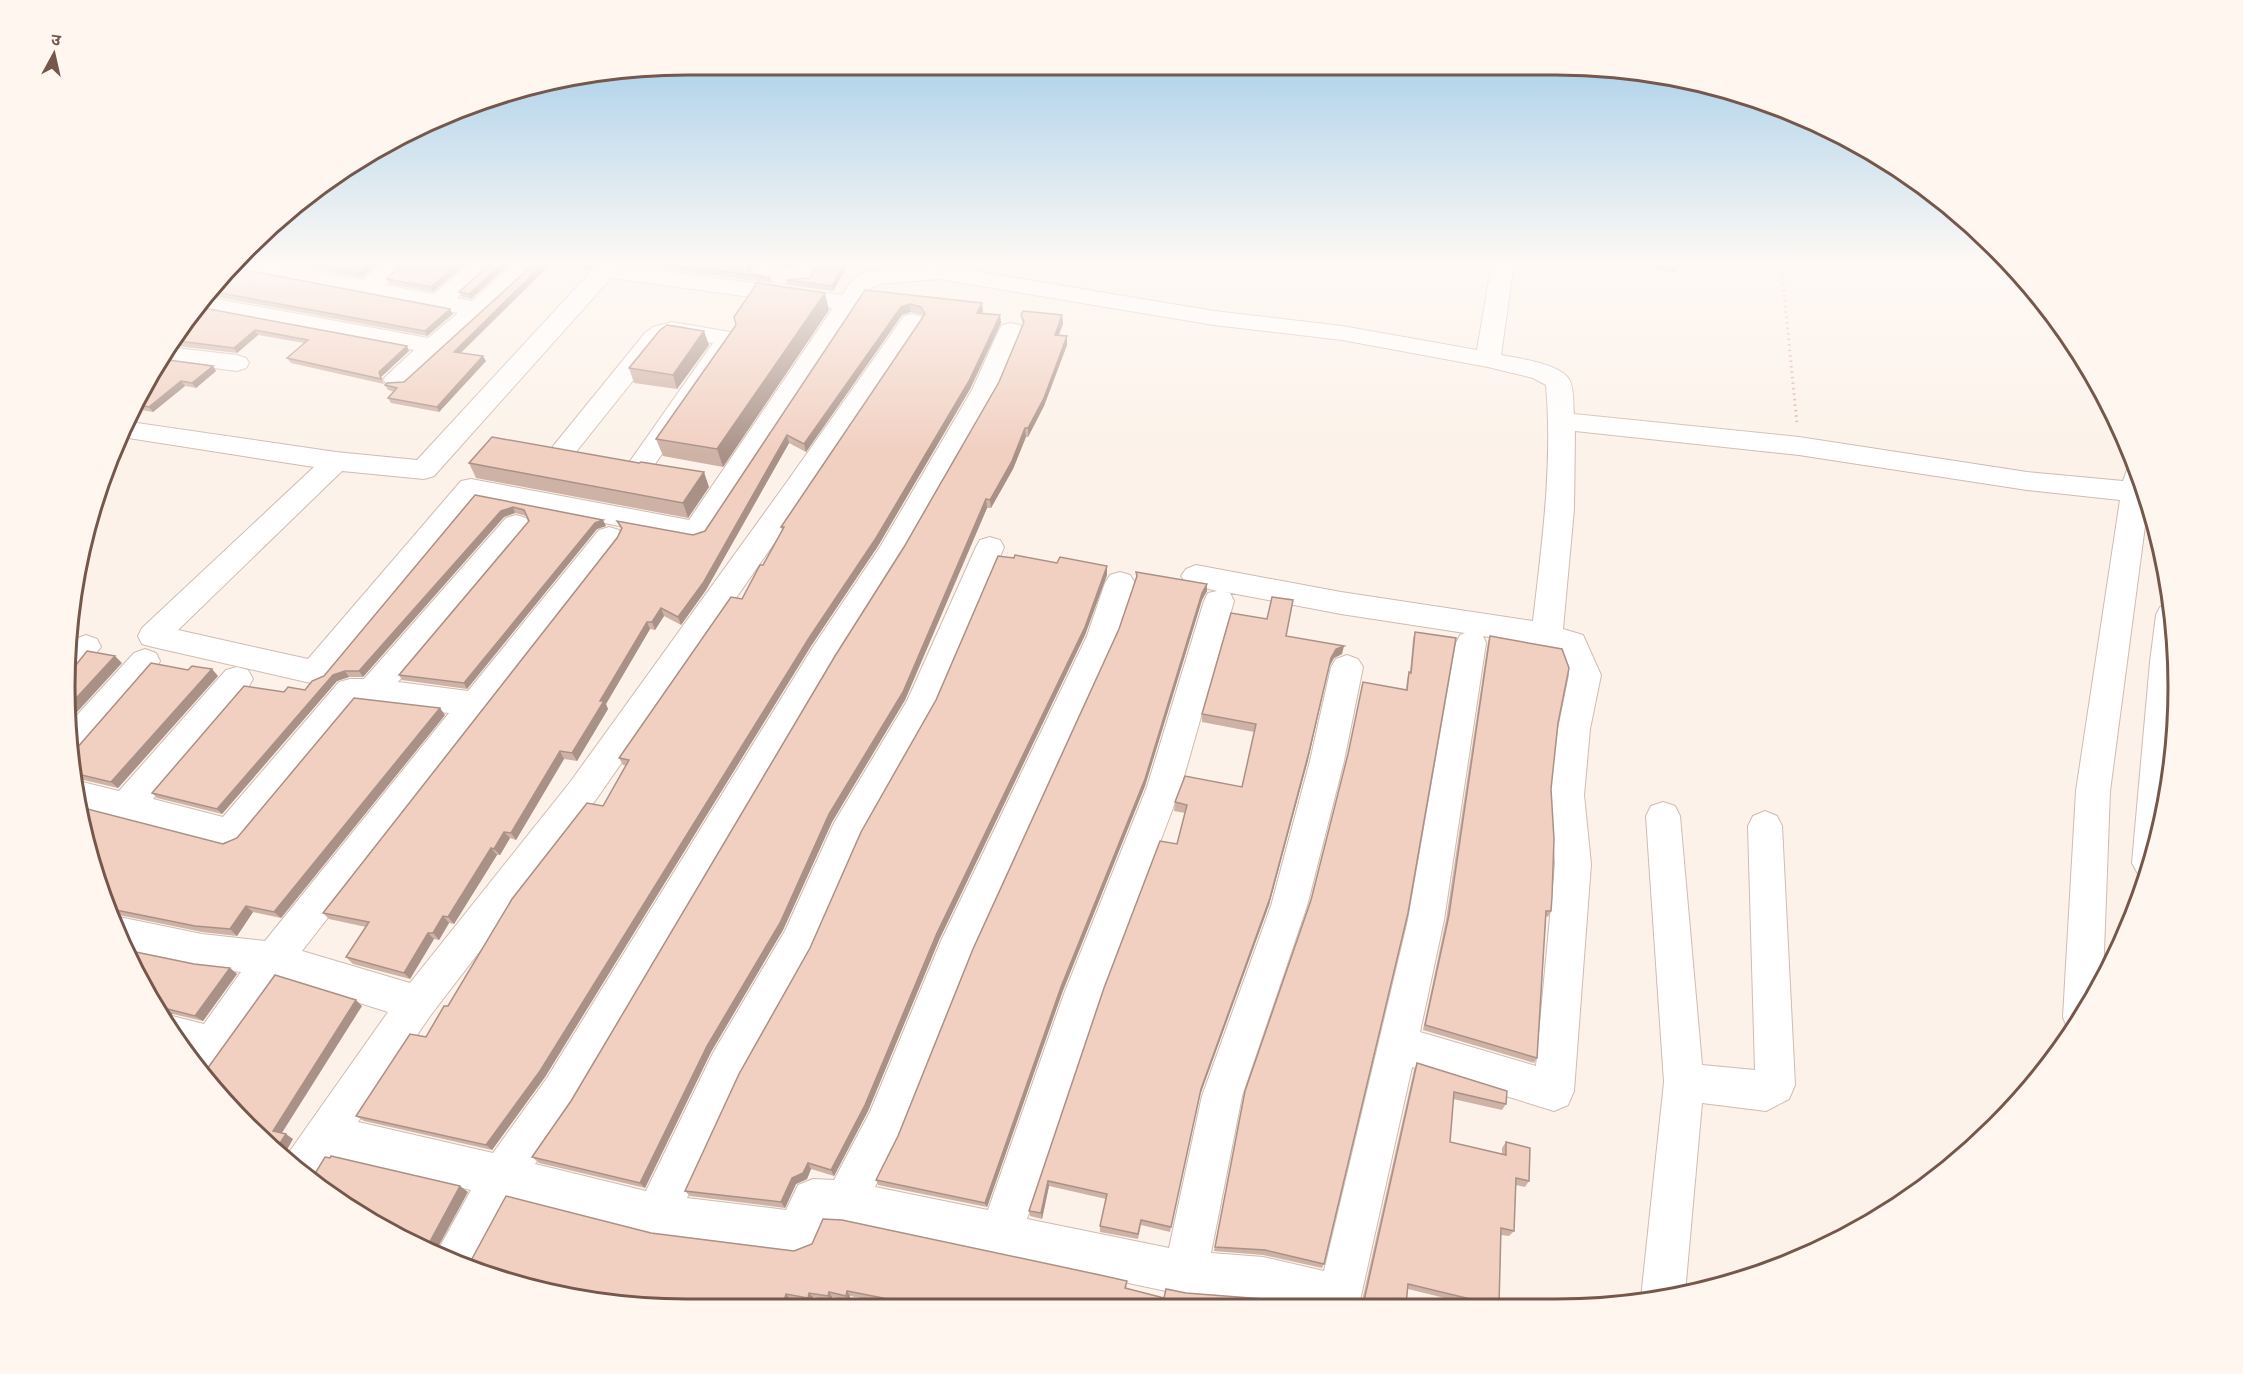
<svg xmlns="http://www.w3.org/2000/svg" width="2243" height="1374" font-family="'Space Grotesk','Noto Sans Devanagari',sans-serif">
<rect width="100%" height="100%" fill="#fcf2e9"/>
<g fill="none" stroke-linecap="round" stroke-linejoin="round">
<g stroke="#d0bbb1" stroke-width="2">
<g id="minor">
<polygon points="234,262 267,262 363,280 383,262 408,262 385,285 434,294 472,262 497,262 457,298 472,301 516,262 541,262 405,385 396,387 387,385 383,379 414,350 196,309 206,297 428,338 458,313 229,269"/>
<path d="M798,262h23l-12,20c-16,4 -39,-1 -55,-5l-3,-5 3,-5 8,-2 32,4z"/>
<path d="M1492,262h22l-13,93c16,3 62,9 69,26 4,9 3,23 4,33l225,23 228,35 96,9 5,-14 8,-2 12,38 -38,288 -7,187 -29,54 -6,-2 -5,-13 13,-226 44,-291 -93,-10 -228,-35 -224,-24 -1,78 -11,120 20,6 18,40 -11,54 -6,66 7,69 -17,227 -6,14 -14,6 -142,-44 -53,238 -76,1 -20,-5 -78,-6 -340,-72 -20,-1 -12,26 -15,6 -141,-18 -145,-37 -38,71 -37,-18 34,-62 -137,-32 -18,26 -31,-26 103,-146 -107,-34 -74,104 -14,-16 -31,-47 10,-3 32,8 37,-52 -39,-4 -75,-16 -15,-32 7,-3 83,17 63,7 184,-228 -91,-10 -116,140 -12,5 -154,-40 -2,-28 45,11 107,-121 11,-3 11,3 5,9 -5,9 -95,111 70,18 116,-135 11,-3h14l142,-161 10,-3 10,3 4,7 -132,157 70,9 131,-161 10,-3 10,3 4,7 -4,7 -317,407 108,32 161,-202 218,-302 115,-163 8,-2 8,2 4,5 -115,172 -214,308 -165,215 -72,106 135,31 54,-75 266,-431 67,-100 92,-157 27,-60 3,-5 9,-2 9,2 3,5 -25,60 -94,164 -69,109 -260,443 -40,58 111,27 67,-138 72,-122 49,-108 73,-122 69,-154 4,-7 10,-3 10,3 4,7 -42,103 -26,57 -75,132 -50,115 -70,125 -54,119 99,12 12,-25 15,-6 21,1 36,-68 71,-171 146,-305 18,-53 5,-8 10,-3 10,3 5,8 -18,53 -145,318 -74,186 -23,47 113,23 76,-216 83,-207 57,-186 4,-8 9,-2 -31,-8 -5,-7 5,-7 10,-4 145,27 192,29c9,-78 20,-156 13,-236l-13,-7 -45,-11 -146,-27 -128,-15 -275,-46 -59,5 -11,5 -163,249 -10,3 -219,-43 -151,182 -11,4 -162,-37 -11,-3 -4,-8 4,-8 172,-161 -192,-30 8,-15 206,30 81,8 180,-195 8,-2 237,32 11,-16 14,-7 72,-7 275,46 128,15 135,24zM611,278l222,30 -144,212 -218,-41 -10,2 -153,178 -130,-29 164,-159 82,8 10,-3zM1226,592l115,22 124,19 -5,2 -4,8 -48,277 -84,351 -61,-14 -52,-4 31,-157 65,-190 37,-145 19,-94 -5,-8 -11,-4 -11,4 -5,8 -21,94 -39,145 -69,190 -33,152 -142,-29 75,-225 79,-207 53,-186 -4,-8zM1483,636l63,10 14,5 9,24 -11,54 -8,66 5,69 -19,202 -116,-34 24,-112 42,-277z"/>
<polygon points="672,322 736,333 739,341 651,470 641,473 631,470 628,464 713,343 671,337 663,343 572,457 563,460 554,457 550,451 554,445 645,333 653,327"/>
<polygon points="167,347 237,355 246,358 249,363 246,368 237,371 160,361"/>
<polygon points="2170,604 2178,687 2166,809 2146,877 2138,874 2132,863 2150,662 2156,615 2160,607"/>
<polygon points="86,635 97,639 101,647 77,676 65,680 67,647 75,639"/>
<polygon points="145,649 156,653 160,661 156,669 82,754 71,758 68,725 134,653"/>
<polygon points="1663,802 1675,806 1680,816 1702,1065 1755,1070 1748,826 1753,816 1765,811 1777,816 1782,826 1795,1085 1789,1099 1766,1111 1702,1103 1685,1293 1643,1303 1641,1298 1664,1082 1646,816 1651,806"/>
</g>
</g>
<polyline stroke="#d6b2a3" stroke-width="3" stroke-dasharray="1.5 4" stroke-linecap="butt" points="1781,262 1797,424"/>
<use href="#minor" fill="#fff" fill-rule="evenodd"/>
</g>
<g fill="#cfb2a6">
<polygon points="282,262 379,262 362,278"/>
<polygon points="403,262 468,262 433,292 390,284 387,279"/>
<polygon points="492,262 512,262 471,299 462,297 459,292"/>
<polygon points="536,262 598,262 596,263 590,270 549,266 461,353 486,361 439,412 391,403 388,398 394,392 388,390 385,385 404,382"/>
<polygon points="618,262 796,262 793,267 762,263 752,266 750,272 751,273 771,278 772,283"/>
<polygon points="819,262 850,262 833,291 787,285 786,280 810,278"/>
<polygon points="1616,262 1678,262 1675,273"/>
<polygon points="230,267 453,314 427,336 207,295"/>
<polygon points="865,290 983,311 981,314 1000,315 1001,323 970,389 878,546 811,646 545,1077 492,1150 364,1121 356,1116 426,1037 448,1006 603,806 626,766 623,765 619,758 742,599 763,565 782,530 781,527 923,317 922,315 911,312 902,315 806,452 789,443 706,590 681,625 664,616 655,630 650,629 606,704 608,709 577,761 564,759 516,840 510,838 500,855 497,855 454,924 449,923 439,940 434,939 410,979 353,964 346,957 366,927 329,919 323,913 617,538 621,529 617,521 693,535 705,531"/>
<polygon points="198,307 409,351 381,377 384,384 291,363 287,358 304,343 258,335 237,353 168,345 170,341"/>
<polygon points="829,310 723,467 663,456 656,439 736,325"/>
<polygon points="1021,315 1062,315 1063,324 1059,335 1067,345 1044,406 1028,437 1026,437 1013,469 991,508 987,508 905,700 832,822 783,930 711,1052 645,1188 539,1163 532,1157 571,1101 904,547 999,382 1023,326"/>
<polygon points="709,345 677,389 634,383 629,368"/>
<polygon points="161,359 216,371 196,388 185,386 153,412 136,409"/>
<polygon points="469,463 639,463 709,487 688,518 476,478"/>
<polygon points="475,495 606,526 597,529 467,689 402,680 399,675 529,521 526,516 515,513 504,517 363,677 349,677 337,681 222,814 157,798 152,793 284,692 305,690 324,676"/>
<polygon points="1136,572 1207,584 1207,591 1202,600 1145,786 1062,993 987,1207 878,1185 876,1180 898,1136 1119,629 1136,580"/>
<polygon points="1107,575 1085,635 939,940 868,1111 834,1176 811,1169 807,1179 796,1184 785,1208 690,1196 685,1191"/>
<polygon points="1415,632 1456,638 1324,1264 1322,1268 1263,1255 1214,1251 1245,1091 1406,689 1407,680 1409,672 1410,672 1413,639"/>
<polygon points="1286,636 1342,654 1334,658 1329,667 1308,760 1269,905 1200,1095 1170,1232 1141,1225 1138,1239 1100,1232 1100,1226 1106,1199 1049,1186 1042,1219 1030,1216 1029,1211 1177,844 1185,813 1174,811 1175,802 1242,787 1254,732 1202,722 1202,714"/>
<polygon points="1490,636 1558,723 1551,789 1551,911 1548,917 1546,916 1537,1058 1534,1063 1423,1030 1446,920 1488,642"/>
<polygon points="218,676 118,788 75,778 74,779 71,750 76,749"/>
<polygon points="445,715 281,918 253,912 237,936 202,932 119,915 112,918 98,887 237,838"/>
<polygon points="194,964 230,968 237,974 203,1021 173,1014 161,1018 148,998"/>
<polygon points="1417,1063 1506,1104 1502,1110 1453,1099 1450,1142 1502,1154 1502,1148 1506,1142 1529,1181 1525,1187 1516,1185 1514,1231 1509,1236 1501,1235 1499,1305 1473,1305 1408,1289 1406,1305 909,1307 850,1296 849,1300 832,1297 831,1300 813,1297 811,1303 790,1299 787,1308 646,1308 651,1233 794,1251 1127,1286 1126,1288 1164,1298 1186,1293 1285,1304 1362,1301 1414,1070"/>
</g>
<g fill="#a99187">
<polygon points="371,262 379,262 362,278 360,273"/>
<polygon points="460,262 468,262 433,292 431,287"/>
<polygon points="504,262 512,262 471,299 469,294"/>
<polygon points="545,262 548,262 549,266 456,357 454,352"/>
<polygon points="590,262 598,262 596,263 590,270 588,265"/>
<polygon points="750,262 762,262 762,263 752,266 749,273 748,268"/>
<polygon points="846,262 850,262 833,291 832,286"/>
<polygon points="825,293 829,310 723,467 717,449"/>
<polygon points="982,303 983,311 978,321 977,313"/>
<polygon points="910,304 911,312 902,315 806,452 804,444 901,307"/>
<polygon points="450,309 453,314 427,336 425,331"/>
<polygon points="1000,315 1001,323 970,389 878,546 811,646 545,1077 492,1150 486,1145"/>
<polygon points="1062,315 1063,324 1055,343 1055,335"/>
<polygon points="255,330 258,335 237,353 234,348"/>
<polygon points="704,331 709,345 677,389 673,375"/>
<polygon points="1067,336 1067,345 1044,406 1028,437 1028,428"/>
<polygon points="407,346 409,351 381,377 384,384 379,372"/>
<polygon points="483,356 486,361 439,412 437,407"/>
<polygon points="213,366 216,371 196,388 192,383"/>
<polygon points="181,381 185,386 153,412 149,407"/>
<polygon points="1025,428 1026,437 1013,469 991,508 990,500"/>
<polygon points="787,435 789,443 706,590 681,625 678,617"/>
<polygon points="704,472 709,487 688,518 683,503"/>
<polygon points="986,499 987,508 905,700 832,822 783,930 711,1052 645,1188 640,1183 707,1046 829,814"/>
<polygon points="513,507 515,513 504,517 363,677 359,671 501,511"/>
<polygon points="603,520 606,526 597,529 467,689 464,683 595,523"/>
<polygon points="1107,566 1107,575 1085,635 939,940 868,1111 834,1176 831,1170 937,933"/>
<polygon points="1207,584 1207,591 1202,600 1145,786 1062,993 987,1207 985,1203 1061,987 1202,593"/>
<polygon points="661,608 664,616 655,630 652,622"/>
<polygon points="647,622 650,629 606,704 608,709 577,761 572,753 600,701"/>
<polygon points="1344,646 1342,654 1334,658 1329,667 1308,760 1269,905 1200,1095 1170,1232 1201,1089 1331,658 1336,649"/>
<polygon points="115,656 122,663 68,722 67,708"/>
<polygon points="212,669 218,676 118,788 111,782"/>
<polygon points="345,671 349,677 337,681 222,814 217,809 333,675"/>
<polygon points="440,708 445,715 281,918 274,912"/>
<polygon points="560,751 564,759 516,840 511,833"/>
<polygon points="504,832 510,838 500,855 494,849"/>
<polygon points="491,848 497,855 454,924 448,917"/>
<polygon points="246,906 253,912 237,936 230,929"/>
<polygon points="111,909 119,915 112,918 108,910"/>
<polygon points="443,916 449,923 439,940 433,933"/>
<polygon points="428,933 434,939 410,979 404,973"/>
<polygon points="230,968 237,974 203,1021 195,1016"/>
<polygon points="356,1000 362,1006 280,1136 273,1131"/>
<polygon points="164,1008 173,1014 161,1018 156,1011"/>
<polygon points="286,1134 293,1139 283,1157 275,1151"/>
<polygon points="808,1163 811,1169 807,1179 796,1184 785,1208 781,1202 792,1178"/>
<polygon points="1048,1181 1049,1186 1042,1219 1041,1213"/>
<polygon points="460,1186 468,1192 436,1251 427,1247"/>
<polygon points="847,1291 850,1296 849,1300 846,1296"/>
<polygon points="829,1292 832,1297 831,1300 828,1296"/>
<polygon points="809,1293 813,1297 811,1303 808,1298"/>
<polygon points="786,1294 790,1299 787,1308 782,1308"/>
</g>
<g fill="#f1cfc1" stroke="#a99187" stroke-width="1.5">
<polygon points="305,262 371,262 360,273"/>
<polygon points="403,262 460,262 431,287 387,279"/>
<polygon points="492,262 504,262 469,294 459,292"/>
<polygon points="536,262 545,262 454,352 483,356 437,407 388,398 397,388 385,385 387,383 404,382"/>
<polygon points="565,262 590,262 588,265"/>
<polygon points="653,262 750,262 748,268 751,273 771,278"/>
<polygon points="819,262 846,262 832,286 786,280 810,278"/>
<polygon points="1666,262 1678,262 1678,265"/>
<polygon points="230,267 450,309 425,331 210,291"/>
<polygon points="757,283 825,293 717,449 656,439 736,325 734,317"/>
<polygon points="865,290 982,303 977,313 1000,315 969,381 876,538 809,638 540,1071 486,1145 356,1116 410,1034 426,1037 444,1006 448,1006 512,899 587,803 603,806 629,760 619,758 731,597 742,599 760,565 763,565 784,527 781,527 925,314 921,307 910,304 901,307 804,444 787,435 703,583 678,617 661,608 652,622 647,622 600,701 604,701 572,753 560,751 511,833 504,832 494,849 491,848 448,917 443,916 433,933 428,933 404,973 346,957 369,922 323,913 617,538 622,528 617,521 693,535 705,531"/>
<polygon points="198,307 407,346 379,372 381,379 287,358 308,340 255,330 234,348 170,340"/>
<polygon points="1023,311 1062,315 1055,335 1067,336 1044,398 1028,428 1025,428 1012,461 990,500 986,499 903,692 829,814 780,923 707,1046 640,1183 532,1157 571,1101 835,656 904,547 999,382 1024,322 1021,315"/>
<polygon points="667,325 704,331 673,375 629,368 660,330"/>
<polygon points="161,359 213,366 192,383 181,381 149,407 138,405"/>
<polygon points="492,437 639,463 641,462 704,472 683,503 469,463"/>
<polygon points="475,495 603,520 595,523 464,683 399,675 529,521 524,510 513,507 501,511 359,671 345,671 333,675 217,809 152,793 244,686 284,692 288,687 305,690 312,681 324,676"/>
<polygon points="1015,555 1057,563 1060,557 1107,566 1085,627 937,933 865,1105 831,1170 808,1163 803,1173 792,1178 781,1202 685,1191 739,1074 810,948 861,832 936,700 998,556 1014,558"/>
<polygon points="1136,572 1207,584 1202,593 1145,779 1061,987 985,1203 876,1180 898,1136 973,949 1119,629 1137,576"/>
<polygon points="1272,597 1293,600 1286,636 1344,646 1336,649 1331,658 1309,752 1270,898 1201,1089 1171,1227 1141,1220 1138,1234 1100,1226 1107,1194 1048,1181 1041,1213 1029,1211 1104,988 1160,841 1177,844 1187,805 1175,802 1185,776 1242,787 1256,724 1202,714 1231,613 1267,619"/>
<polygon points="1415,632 1456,638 1408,913 1324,1264 1265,1250 1215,1247 1245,1091 1311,900 1348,754 1363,682 1407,690 1409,672 1411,673"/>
<polygon points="1490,636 1562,649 1569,668 1558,723 1551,789 1554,839 1552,897 1551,911 1546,911 1537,1058 1425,1025 1449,915"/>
<polygon points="87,651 115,656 67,708 64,687 66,672 72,670"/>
<polygon points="151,663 188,670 192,666 212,669 111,782 73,773 71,750 76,749"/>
<polygon points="354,698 440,708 274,912 246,906 230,929 195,926 111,909 108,910 98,887 76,806 223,844 237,838"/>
<polygon points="126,950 194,964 230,968 195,1016 164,1008 156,1011 148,998"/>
<polygon points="275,975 356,1000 273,1131 286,1134 275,1151 247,1127 202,1076"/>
<polygon points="1417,1063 1507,1091 1506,1104 1454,1092 1450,1142 1506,1155 1506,1142 1530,1148 1529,1181 1516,1178 1514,1231 1501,1228 1499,1305 1495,1305 1408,1284 1406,1305 916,1307 909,1306 909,1303 847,1291 846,1296 829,1292 828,1296 809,1293 808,1298 786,1294 782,1308 646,1308 487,1276 467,1267 468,1266 506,1196 651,1233 794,1251 812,1244 823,1219 842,1220 1100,1275 1127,1281 1125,1288 1164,1298 1166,1289 1186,1293 1264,1299 1285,1304 1364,1301"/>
<polygon points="331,1156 460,1186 427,1247 341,1204 311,1180 325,1157 330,1158"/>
</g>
<linearGradient id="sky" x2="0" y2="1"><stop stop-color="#97c7e7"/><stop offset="0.58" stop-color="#fef9f5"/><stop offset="1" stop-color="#fef9f5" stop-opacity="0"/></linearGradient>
<rect width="2243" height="455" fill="url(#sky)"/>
<path d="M0 0H2243V1374H0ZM687 75H1556A612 612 0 0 1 2168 687V687A612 612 0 0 1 1556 1299H687A612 612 0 0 1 75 687V687A612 612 0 0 1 687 75Z" fill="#fff7ef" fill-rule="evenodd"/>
<path fill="none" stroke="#76574c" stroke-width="3" d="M687 75H1556A612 612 0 0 1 2168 687V687A612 612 0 0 1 1556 1299H687A612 612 0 0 1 75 687V687A612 612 0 0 1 687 75Z"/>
<g transform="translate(54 54) rotate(8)" stroke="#fff7ef" stroke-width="4.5" paint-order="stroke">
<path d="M0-4.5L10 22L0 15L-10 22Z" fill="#76574c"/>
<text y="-9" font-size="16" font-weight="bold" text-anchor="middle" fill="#76574c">उ</text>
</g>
</svg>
